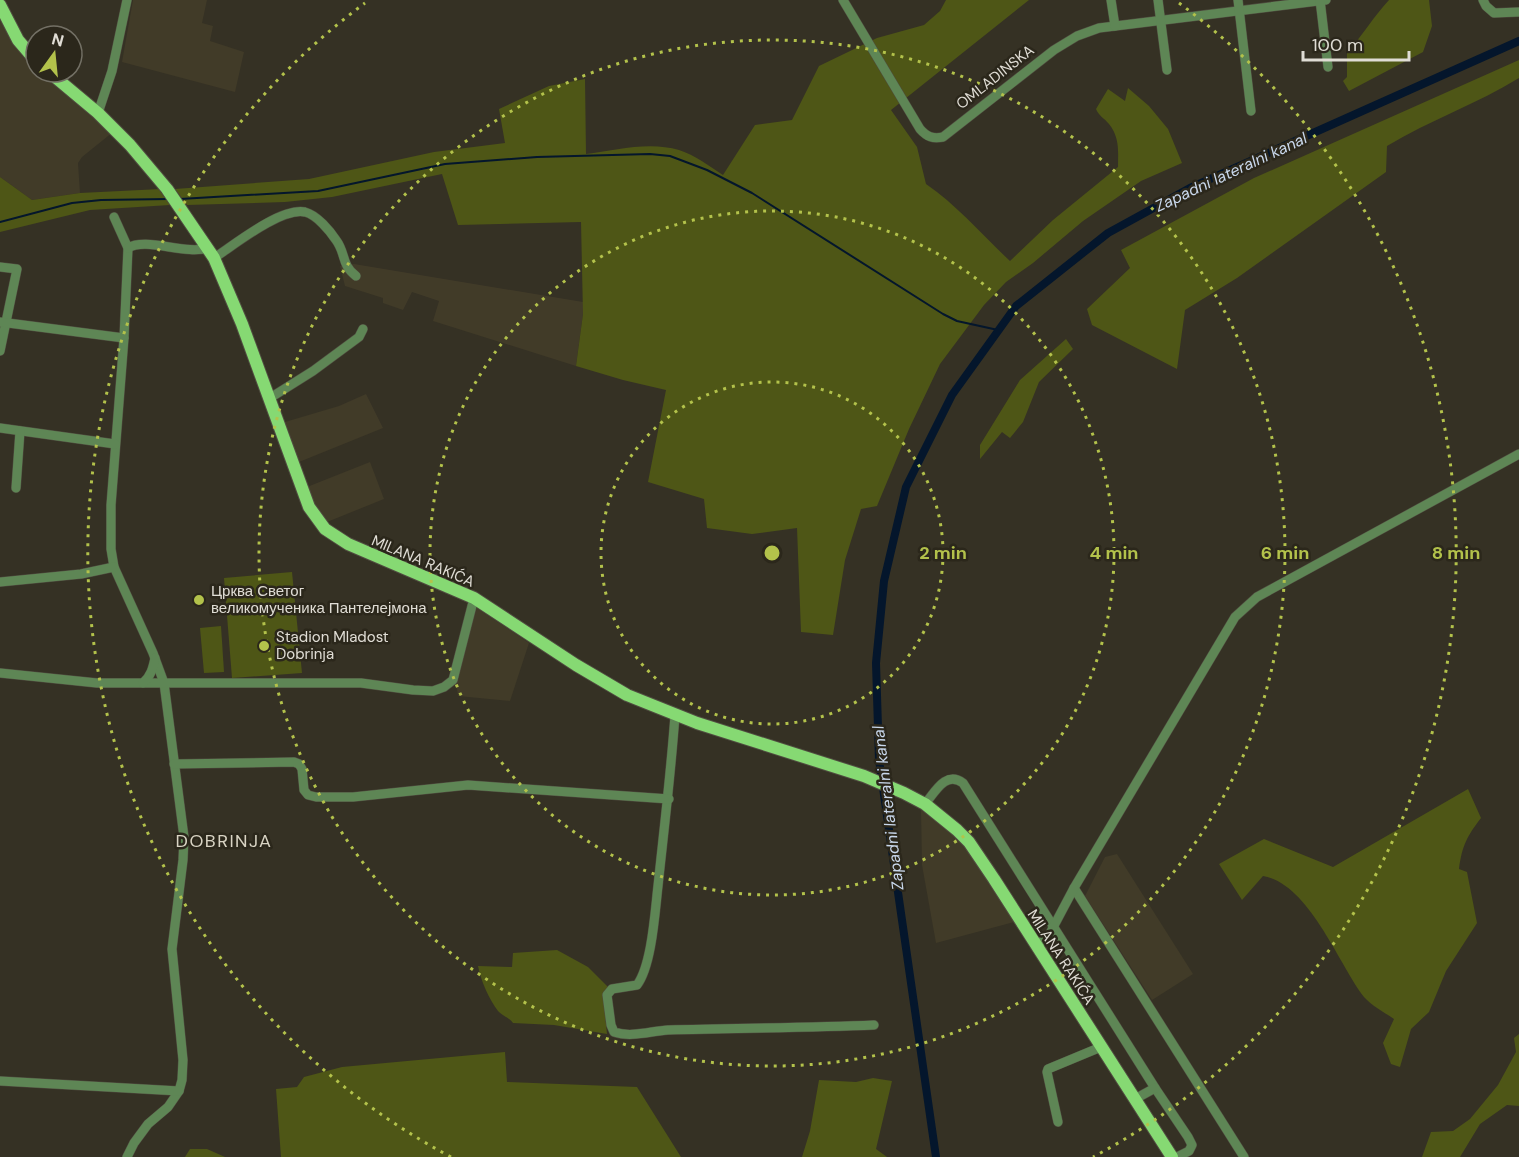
<svg xmlns="http://www.w3.org/2000/svg" width="1519" height="1157" font-family="'DM Sans',sans-serif">
<rect width="100%" height="100%" fill="#353124"/>
<g fill="#413b28">
<polygon points="133,0 207,0 202,23 213,26 210,41 244,52 235,92 122,62"/>
<polygon points="0,20 15,46 36,68 36,72 41,72 113,132 82,157 78,163 80,193 32,200 0,177"/>
<polygon points="354,264 583,302 583,314 576,366 433,321 439,301 412,292 403,310 383,303 383,298 345,286 340,266"/>
<polygon points="366,394 383,428 299,462 285,422 339,406"/>
<polygon points="370,462 384,499 327,522 316,508 307,487"/>
<polygon points="474,606 529,643 510,701 458,696 456,681"/>
<polygon points="921,810 946,827 972,854 1014,922 936,943 922,865"/>
<polygon points="1117,854 1193,974 1152,1000 1085,896 1105,857"/>
</g>
<g fill="#4e5616">
<path d="M946,0h83l-138,110 26,37 9,37c31,21 56,51 84,77l43,-41 65,-53c0,-16 2,-29 -9,-43 -5,-6 -10,-8 -13,-15l12,-20 17,12 3,-13 21,18 19,23 14,34 -41,18 -58,40 -50,42 -27,19 -22,23 -44,59 -31,65 -32,77 -16,3 -16,51 -12,75 -32,-3 -4,-104 -45,6 -45,-6 -3,-29 -56,-17 18,-92 -43,-10 -47,-14 7,-52 -2,-92 -123,3 -16,-51 -110,23 -47,5 -98,3 -12,-16 134,-10 125,-27 71,-9 -6,-34 50,-23 36,-7 1,75c29,-4 64,-13 93,-4 16,5 30,16 44,25l32,-50 37,-5 27,-54 58,-28 47,-13 16,-14z"/>
<path d="M1389,0h40l3,26 -9,26 -74,39 -6,-10 4,-4v-24c15,-17 27,-37 42,-53z"/>
<path d="M1519,60v18c-42,26 -89,42 -132,68l-1,26 -149,106 -52,32 -8,59 -85,-44 -5,-16 43,-41 -9,-18 133,-72z"/>
<polygon points="0,177 32,200 80,193 161,189 170,205 90,210 0,232"/>
<polygon points="1066,339 1073,349 1039,382 1023,422 1010,438 1002,432 980,459 980,445 1020,380"/>
<polygon points="292,572 302,673 232,678 224,578"/>
<polygon points="221,626 224,672 204,673 200,628"/>
<path d="M1468,789l13,29c-14,18 -19,28 -22,51l8,3 10,51 -31,48 -17,41 -18,17 -11,38 -9,-3 -8,-21 11,-24c-10,-7 -22,-13 -30,-22 -26,-34 -55,-113 -101,-121l-21,24 -23,-36 45,-25 69,28z"/>
<path d="M557,950l31,17 20,20 -5,7 4,40 -53,-9 -41,-2c-4,-6 -11,-7 -15,-12 -9,-12 -17,-30 -20,-45l34,1 1,-14z"/>
<polygon points="1519,1034 1519,1106 1507,1105 1480,1124 1460,1157 1422,1157 1431,1132 1453,1131 1470,1119 1498,1085 1516,1052 1514,1038"/>
<polygon points="505,1052 507,1082 637,1087 681,1157 281,1157 276,1089 297,1087 304,1077 342,1067"/>
<polygon points="873,1078 892,1081 876,1149 887,1157 802,1157 810,1131 819,1080 856,1082"/>
<polygon points="190,1149 207,1149 225,1157 185,1157"/>
</g>
<g fill="none" stroke-linecap="round" stroke-linejoin="round">
<g stroke="#04162c" stroke-width="2">
<polyline points="180,199 318,191 445,164 537,157 650,154 670,156 707,170 752,193 943,314 957,321 998,330"/>
<polyline points="0,222 72,203 101,200 169,199"/>
</g>
<polyline stroke="#04162c" stroke-width="8" points="936,1157 879,760 876,663 884,581 906,487 952,395 1016,306 1108,233 1190,188 1519,41"/>
<g stroke="#504d40" stroke-width="10">
<g id="minor">
<path d="M843,0l77,129c7,8 13,10 23,8l111,-87 23,-14 22,-8 227,-28"/>
<polyline points="1111,0 1115,26"/>
<polyline points="1158,0 1167,70"/>
<polyline points="1238,0 1251,111"/>
<polyline points="1320,0 1328,67"/>
<polyline points="1483,0 1486,6 1494,13 1519,12"/>
<polyline points="98,113 112,71 127,0"/>
<polyline points="114,217 128,248 124,338 111,505 111,549 114,567 153,653 164,683 184,837 183,860 172,949 183,1060 182,1080 179,1091 168,1107 148,1124 134,1143 127,1157"/>
<path d="M128,248c18,-11 57,7 80,0"/>
<path d="M214,258c20,-13 67,-51 91,-46 12,3 25,19 31,28 10,13 5,25 20,36"/>
<polyline points="0,267 17,269 0,351"/>
<polyline points="0,322 124,338"/>
<polyline points="270,398 313,371 359,337 363,329"/>
<polyline points="0,428 115,444"/>
<polyline points="16,488 20,431"/>
<polyline points="0,582 81,574 114,567"/>
<polyline points="0,673 97,683 361,683 413,690 433,691 444,687 453,680 474,598"/>
<path d="M143,683c8,-7 10,-15 12,-25"/>
<path d="M675,715c-4,57 -11,114 -17,171 -3,25 -6,79 -21,99l-25,4 -5,6 4,30 3,7c17,6 37,-1 54,-2 69,-2 138,-2 206,-5"/>
<polyline points="174,764 294,762 299,764 302,769 304,790 308,795 316,797 353,797 468,785 669,799"/>
<path d="M925,804c10,-12 21,-34 38,-21l192,305 33,49 4,8 -3,6 -12,6"/>
<polyline points="1074,888 1244,1157"/>
<polyline points="1037,945 1048,937 1074,888 1235,617 1257,597 1519,454"/>
<polyline points="0,1081 179,1091"/>
<polyline points="1135,1099 1155,1088"/>
<polyline points="1058,1122 1047,1072 1048,1069 1101,1047"/>
</g>
</g>
<g stroke="#504d40" stroke-width="14">
<g id="major">
<polyline points="0,5 18,40 36,61"/>
<polyline points="49,72 98,113 130,145 167,189 214,258 242,324 309,507 325,529 348,544 474,598 576,665 627,695 697,723 864,776 904,793 925,804 957,830 969,842 994,879 1172,1157"/>
</g>
</g>
<use href="#minor" stroke="#5e8655" stroke-width="9"/>
<use href="#major" stroke="#86d973" stroke-width="12"/>
</g>
<g fill="none" stroke="#b3c24b" stroke-width="3" stroke-dasharray="3 6">
<circle cx="772" cy="553" r="171"/>
<circle cx="772" cy="553" r="342"/>
<circle cx="772" cy="553" r="513"/>
<path d="M451 1157A684 684 0 0 1 365 3M1179 3A684 684 0 0 1 1093 1157"/>
</g>
<g fill="#b3c24b" stroke="#2b271b" stroke-width="2">
<circle cx="199" cy="600" r="6"/>
<circle cx="264" cy="646" r="6"/>
</g>
<g text-anchor="middle" dominant-baseline="central" stroke-width="5" stroke-linejoin="round" paint-order="stroke">
<g font-size="15" fill="#e0ddd5" stroke="#2b271b">
<text transform="translate(995 77) rotate(-38)">OMLADINSKA</text>
<text transform="translate(423 561) rotate(23)">MILANA RAKIĆA</text>
<text transform="translate(1061 957) rotate(57)">MILANA RAKIĆA</text>
</g>
<g font-size="15" fill="#e0ddd5" stroke="#2b271b" text-anchor="start">
<text x="211" y="591">Црква Светог<tspan x="211" dy="17">великомученика Пантелејмона</tspan></text>
<text x="276" y="637">Stadion Mladost<tspan x="276" dy="17">Dobrinja</tspan></text>
</g>
<g font-size="16" font-style="italic" fill="#c9d8ec" stroke="#2b271b">
<text transform="translate(1231 172) rotate(-25)">Zapadni lateralni kanal</text>
<text transform="translate(888 808) rotate(-97)">Zapadni lateralni kanal</text>
</g>
<g font-size="18" letter-spacing="1.5" fill="#d8d3c3" stroke="#2b271b">
<text x="224" y="841">DOBRINJA</text>
</g>
</g>
<circle cx="772" cy="553" r="9" fill="#b3c24b" stroke="#2b271b" stroke-width="3"/>
<g font-size="18" text-anchor="middle" font-weight="bold" fill="#b3c24b" stroke="#2b271b" stroke-width="5" stroke-linejoin="round" paint-order="stroke">
<text x="943" y="559">2 min</text>
<text x="1114" y="559">4 min</text>
<text x="1285" y="559">6 min</text>
<text x="1456" y="559">8 min</text>
</g>
<g transform="translate(54 54) rotate(15)"><circle r="28" fill="#2b271b" stroke="#737065" stroke-width="1.5"/>
<path d="M0-4.5L10 22L0 15L-10 22Z" fill="#b3c24b"/>
<text y="-9" font-size="16" font-weight="bold" text-anchor="middle" fill="#e0ddd5">N</text>
</g>
<path d="M1303 51v9h106v-9" fill="none" stroke="#e0ddd5" stroke-width="3"/>
<text x="1312" y="51" font-size="18" fill="#e0ddd5" stroke="#2b271b" stroke-width="4.5" paint-order="stroke">100 m</text>
</svg>
